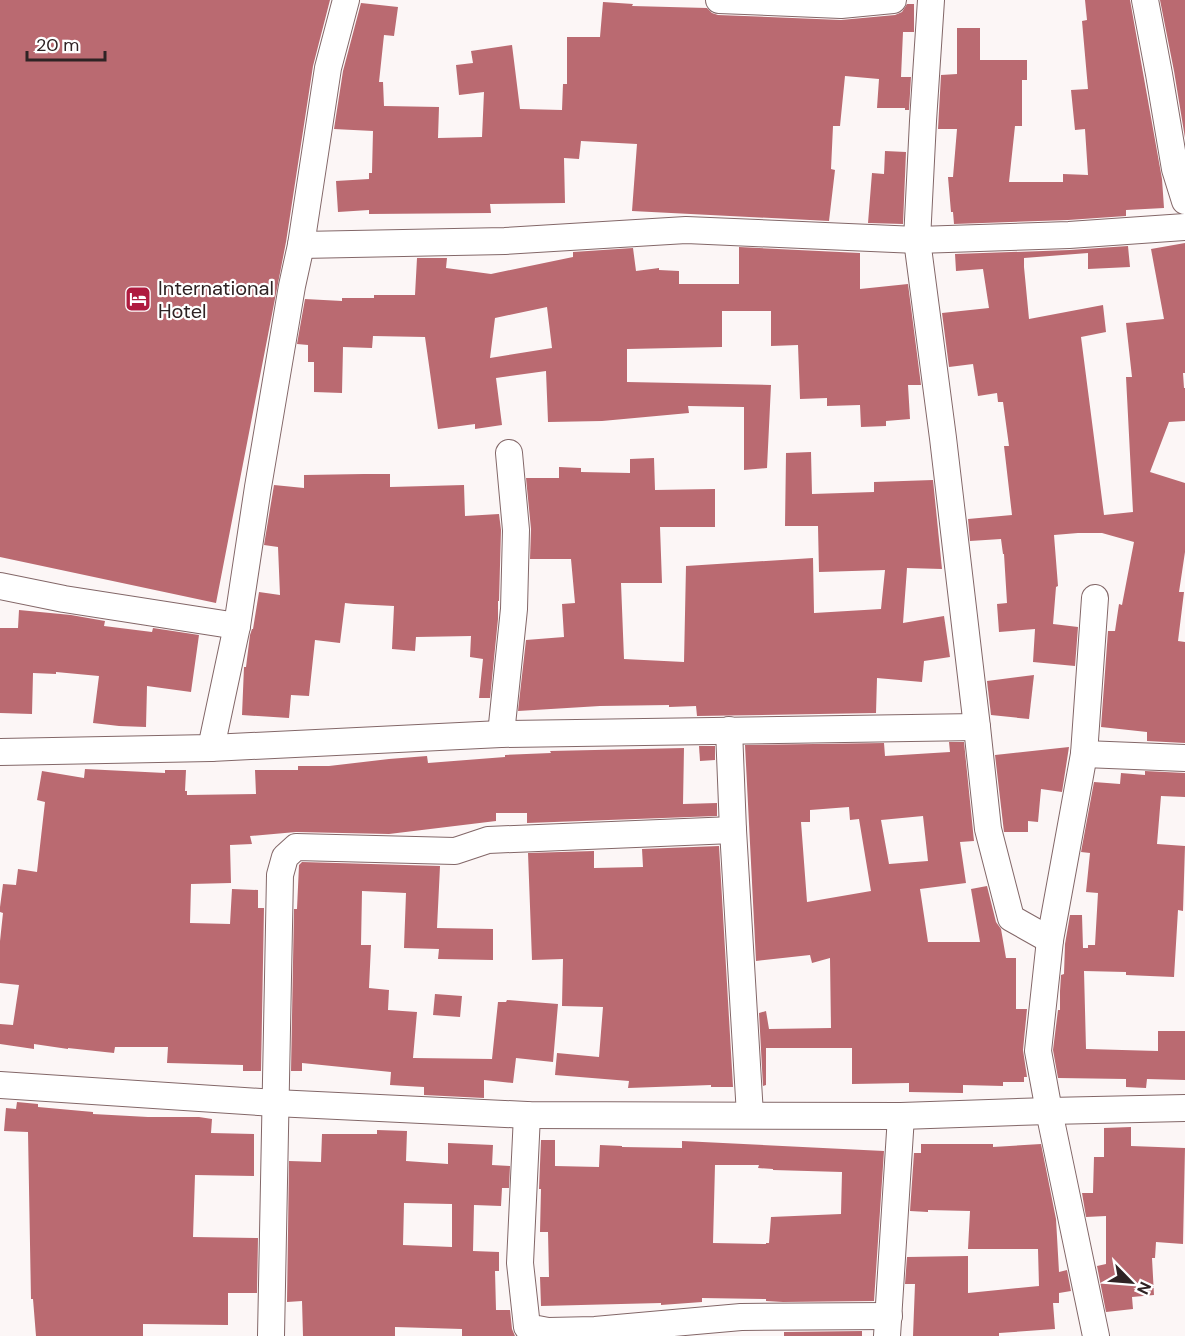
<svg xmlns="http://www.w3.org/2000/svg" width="1185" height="1336" font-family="'DM Sans',sans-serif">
<rect width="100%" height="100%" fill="#fcf6f6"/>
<g fill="#ba6a71" fill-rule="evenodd">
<polygon points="0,0 330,0 313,66 286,242 216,603 0,557"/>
<polygon points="1085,0 1130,0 1162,179 1164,208 1126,210 1126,216 1068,220 954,224 953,212 951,212 948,177 953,177 957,129 938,129 941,75 957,74 957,28 980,28 980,60 1027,60 1027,80 1022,80 1022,126 1015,126 1009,182 1063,182 1063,174 1088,175 1085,129 1075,130 1071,90 1088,89 1082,21 1087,20"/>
<polygon points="1160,0 1185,0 1185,138 1174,71"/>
<polygon points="603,2 633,4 632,6 707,8 712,13 718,15 841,20 895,15 902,12 907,4 914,4 914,32 903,32 901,77 911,77 909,110 905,110 905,108 877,108 879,79 845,76 840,126 833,126 831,169 835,170 829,221 632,211 637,144 581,141 579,159 564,158 565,203 490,204 491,213 369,214 369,210 338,212 336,181 369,179 369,173 372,173 373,131 334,129 343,71 361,3 398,7 394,36 384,35 379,82 383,82 384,106 439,107 438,138 482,137 484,92 459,95 456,65 473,63 471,51 512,45 520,109 562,110 563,84 567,84 567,37 600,37"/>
<polygon points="885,151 906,152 903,224 868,223 872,173 884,174"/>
<polygon points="1185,243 1185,373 1183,373 1184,388 1185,388 1185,421 1169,422 1150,472 1185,483 1185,552 1179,592 1184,592 1178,641 1185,642 1185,743 1147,741 1147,732 1101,727 1108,631 1115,631 1119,604 1122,605 1134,542 1102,533 1078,533 1054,535 1058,586 1056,587 1053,624 1078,627 1075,666 1033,662 1035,629 999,632 997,604 1007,603 1004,554 1003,554 1001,539 970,541 968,519 1012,515 1004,446 1009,446 1003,402 998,402 997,393 978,396 973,364 949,367 942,313 989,308 983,269 956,271 955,254 1070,250 1128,246 1130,267 1088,269 1088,253 1024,258 1024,267 1029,319 1103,305 1106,332 1081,337 1104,515 1133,512 1126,377 1132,377 1126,323 1164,319 1151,249"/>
<path d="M739,247l121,6v36l48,-5 13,101h-13l2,34 -24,2v5l-25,1 -1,-22 -33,1v-8l-27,1 -2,-54 -27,1v-35h-49v36l-95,2v33l144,3 -4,83 -23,2v-63l-56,-1 1,7 -87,8 -54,1 -2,-51 -50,7 6,47 -27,4v-5l-37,5 -13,-92 -52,-1 -1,12 -29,-1 -1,46 -28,-1v-30h-6v-17l-11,-1 8,-45 37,2v-3h32v-3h41l2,-37h30l-1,10 45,6 82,-17v-5l60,-4 3,23 23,-3v2l20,1v13h60zM547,307l5,41 -62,10 5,-40z"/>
<polygon points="811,452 812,494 874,492 874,482 933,480 942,569 907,568 903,623 944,616 950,657 924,661 922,682 877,678 876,713 697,716 696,706 669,707 669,705 600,706 518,711 526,640 564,637 562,604 575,603 571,559 530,559 531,529 526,478 559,478 559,467 581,468 581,472 630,473 630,459 654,458 655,490 715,489 715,527 660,527 662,583 621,583 624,659 684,662 686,566 813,558 814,613 881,609 885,570 819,572 818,526 785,526 786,453"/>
<polygon points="364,474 390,474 390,487 464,485 465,516 499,514 501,530 499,601 498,601 498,619 490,698 479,698 483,659 470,657 471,636 416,637 415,651 392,649 394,606 354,604 345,603 340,643 315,640 309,696 291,695 289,718 242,715 244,667 246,667 250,635 252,629 253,629 259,592 280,595 278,547 264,545 274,485 304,488 304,475"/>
<polygon points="19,610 71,615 105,621 104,626 152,632 153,628 199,635 191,692 147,686 146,727 119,726 93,723 99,676 56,672 56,674 33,673 32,714 0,713 0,628 18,628"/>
<polygon points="1034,675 1029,719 991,715 987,681"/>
<path d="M949,742h15l10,99 -14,1 6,41 -46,6 8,53h52l-9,-53 16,-3 9,36 5,7 5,29h10v51h11l-4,41 4,27h-3v5h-21v4l-40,-1v8l-54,-1v-9l-57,1v-36h-86v37l-3,1 -4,-73 7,-2 3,18 62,-1 -1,-70 -18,5 -2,-8 -54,6 -11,-216 139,-2 1,13 65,-4zM849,807l1,13 9,-1 12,72 -64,11 -6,-80h9v-12zM923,816l5,45 -39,3 -8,-44z"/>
<polygon points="699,746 715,746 715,760 700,761"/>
<polygon points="1069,747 1062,792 1041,789 1038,822 1028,821 1028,832 1004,832 995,755"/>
<polygon points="684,748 683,804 717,803 717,816 527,823 527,813 496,813 496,821 389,834 296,832 250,836 252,844 230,845 231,883 191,884 190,923 230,924 232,889 258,890 258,908 264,908 261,1071 243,1071 243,1065 167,1063 168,1047 115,1047 114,1053 68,1048 68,1049 34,1044 34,1049 0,1044 0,1024 13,1025 19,985 0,983 0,941 3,913 0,912 0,907 3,884 16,885 18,869 37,872 45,802 37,800 42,771 84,778 85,769 165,773 165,770 186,770 185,791 187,791 187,795 256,794 255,770 298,770 298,766 329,766 389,759 427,756 428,763 505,757 505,755 551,753 550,751"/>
<polygon points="1145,771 1185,773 1185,797 1161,796 1157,844 1185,846 1183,911 1178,910 1174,977 1126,975 1126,972 1084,971 1086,1049 1158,1051 1158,1031 1185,1031 1185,1080 1147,1079 1146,1088 1126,1087 1126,1079 1058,1078 1053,1050 1058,1010 1060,1010 1060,991 1061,975 1064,974 1065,944 1070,915 1082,915 1083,948 1088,948 1088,945 1095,945 1098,893 1086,892 1090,853 1081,852 1094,782 1120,784 1121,773 1145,775"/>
<polygon points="719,846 733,1087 711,1087 711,1085 628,1088 629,1081 555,1075 557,1053 599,1057 603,1007 562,1006 563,959 532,960 528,853 594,851 594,868 643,867 642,849"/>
<polygon points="302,862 440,866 437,928 493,929 493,960 438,959 439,949 404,948 406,893 362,891 361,945 371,945 369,988 389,990 388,1010 417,1012 413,1058 492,1059 498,1002 506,1002 507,1000 558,1004 553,1062 516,1058 513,1083 484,1080 484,1098 424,1095 424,1087 390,1085 391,1072 302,1063 302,1071 291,1071 294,909 297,909 299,865"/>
<polygon points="435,994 462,996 460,1017 433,1015"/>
<polygon points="17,1102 38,1104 38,1107 93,1112 93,1114 148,1117 199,1117 212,1119 211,1133 254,1134 254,1176 195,1175 193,1237 258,1238 257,1293 228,1293 228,1325 143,1324 143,1336 36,1336 33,1299 31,1299 28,1132 4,1131 6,1108 16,1109"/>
<polygon points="1131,1127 1131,1146 1185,1148 1183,1244 1156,1242 1155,1258 1152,1258 1154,1295 1132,1297 1133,1309 1106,1312 1097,1266 1106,1264 1106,1216 1086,1217 1082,1193 1093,1193 1094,1157 1104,1157 1104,1128"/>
<path d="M377,1130l30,1 -1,30 42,3v-21l45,2 -1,20 18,1 -1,22h-7l-1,18 -27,-1 -1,46 26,1v19h-4l1,39h14l2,19 3,7h-53v-7l-67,-2v9h-92l-1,-35 -15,1 2,-141 32,1 1,-28h55zM404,1203l48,1v43l-49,-2z"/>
<path d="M541,1140h14v26l44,1 1,-22 22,1v1l60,1v-7l202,10 -10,150 -91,1 -17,-1v-2l-64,-1v4l-41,3v-2l-120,3 -1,-29h9l-1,-45h-8l1,-43h-2zM715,1165h44l-1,3 15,1v1l69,2 -1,42 -70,3 -2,26h-3v1l-53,-1z"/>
<polygon points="921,1144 993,1144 993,1147 1041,1144 1056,1219 1059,1272 1067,1270 1071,1291 1059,1293 1059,1303 1053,1303 1055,1329 999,1333 999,1336 913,1336 915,1284 905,1284 907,1257 968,1256 968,1293 1039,1286 1038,1249 968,1249 970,1211 928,1210 928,1212 910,1211 914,1153 921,1153"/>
<polygon points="862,1331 862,1336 784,1336 784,1332"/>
</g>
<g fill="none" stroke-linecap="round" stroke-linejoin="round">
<g stroke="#836768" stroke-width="28">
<g id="minor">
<polyline points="719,0 841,5 893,0"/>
<polyline points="931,0 923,121 917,240 943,438 977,727 988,829 1011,918 1050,940"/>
<polyline points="1145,0 1159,74 1175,169 1185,201"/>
<polyline points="301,245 505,241 686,230 917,240 1069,235 1185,227"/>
<polyline points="0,586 64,599 237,626"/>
<polyline points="1095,598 1084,754 1050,940 1038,1051 1049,1111 1096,1336"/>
<polyline points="729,730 733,830 750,1115"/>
<polyline points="501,734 514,609 516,530 509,453"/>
<polyline points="211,748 237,626 258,487 292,286 301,245 328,68 346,0"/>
<polyline points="0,752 211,748 501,734 977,727"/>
<polyline points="1084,754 1185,758"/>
<polyline points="0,1085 275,1103 527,1115 901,1116 1049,1111 1185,1108"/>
<polyline points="527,1115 520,1263 527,1327 548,1331 595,1330 741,1317 889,1316"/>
<polyline points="271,1336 280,875 285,857 296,847 455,851 488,840 733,830"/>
<polyline points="887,1336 901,1116"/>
</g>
</g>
<use href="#minor" stroke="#fff" stroke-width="26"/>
</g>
<defs>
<g id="hotel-square" transform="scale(1.35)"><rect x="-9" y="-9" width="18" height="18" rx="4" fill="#af1b3f" stroke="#fff"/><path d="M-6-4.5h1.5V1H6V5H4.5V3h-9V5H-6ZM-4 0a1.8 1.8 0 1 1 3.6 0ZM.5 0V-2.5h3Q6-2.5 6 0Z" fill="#fff"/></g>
</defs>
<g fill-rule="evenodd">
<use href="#hotel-square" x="138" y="299"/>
</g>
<g text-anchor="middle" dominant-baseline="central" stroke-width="4.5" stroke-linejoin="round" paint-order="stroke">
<g font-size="20" fill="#2f2324" stroke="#fff" text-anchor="start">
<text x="158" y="288">International<tspan x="158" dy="23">Hotel</tspan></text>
</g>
</g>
<g transform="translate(1131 1282) rotate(115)" stroke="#ffffff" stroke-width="4.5" paint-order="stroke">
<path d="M0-4.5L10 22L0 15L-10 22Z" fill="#2f2324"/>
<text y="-9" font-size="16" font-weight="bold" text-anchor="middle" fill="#2f2324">N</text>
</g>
<path d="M27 51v9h78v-9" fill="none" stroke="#2f2324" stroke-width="3"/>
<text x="36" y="51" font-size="18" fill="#2f2324" stroke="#ffffff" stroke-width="4.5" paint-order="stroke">20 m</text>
</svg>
